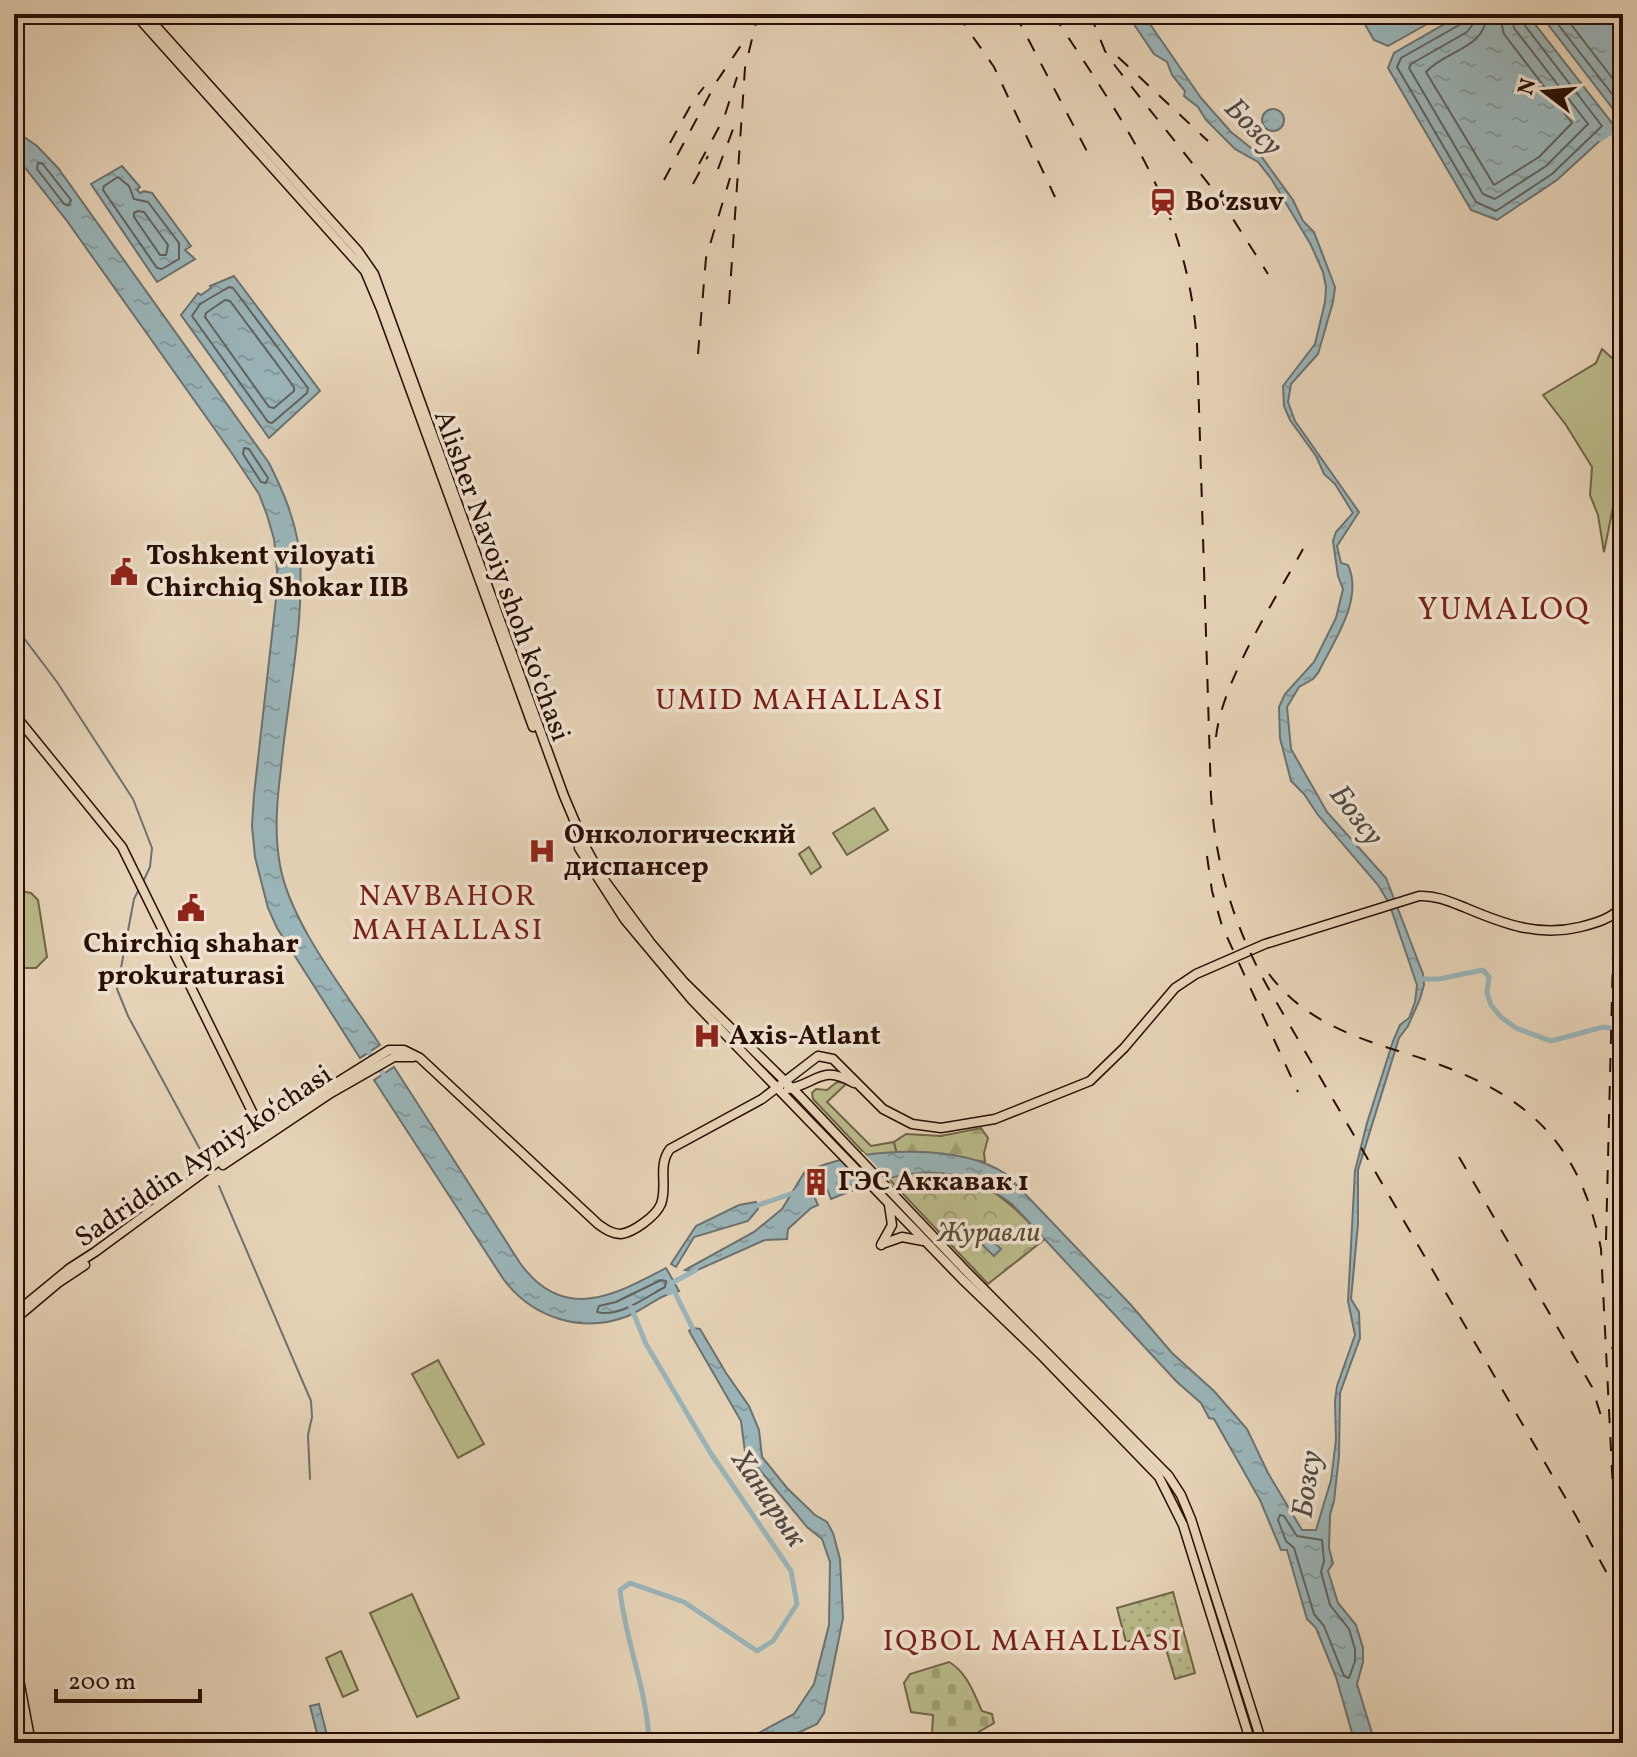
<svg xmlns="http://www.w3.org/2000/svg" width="1637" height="1757" font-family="Vollkorn,serif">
<defs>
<pattern id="forest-firs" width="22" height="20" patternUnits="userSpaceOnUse" patternTransform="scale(2)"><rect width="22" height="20" fill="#babb8b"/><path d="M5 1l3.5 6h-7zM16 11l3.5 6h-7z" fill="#a0a076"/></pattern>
<pattern id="cemetery-stones" width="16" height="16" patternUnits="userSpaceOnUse" patternTransform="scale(2)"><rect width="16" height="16" fill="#babb8b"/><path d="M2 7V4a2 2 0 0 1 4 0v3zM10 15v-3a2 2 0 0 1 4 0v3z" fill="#a0a076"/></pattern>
<pattern id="park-crowns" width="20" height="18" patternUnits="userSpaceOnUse" patternTransform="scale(2)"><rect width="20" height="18" fill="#babb8b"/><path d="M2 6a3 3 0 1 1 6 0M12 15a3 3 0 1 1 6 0" fill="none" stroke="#a0a076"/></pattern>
<pattern id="garden-dots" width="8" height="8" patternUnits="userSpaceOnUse" patternTransform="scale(2)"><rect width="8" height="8" fill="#babb8b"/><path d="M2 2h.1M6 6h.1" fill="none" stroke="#a0a076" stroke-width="1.8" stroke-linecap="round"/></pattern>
<pattern id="water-ripples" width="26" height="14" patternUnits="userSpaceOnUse" patternTransform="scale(2)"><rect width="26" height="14" fill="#9ab5b9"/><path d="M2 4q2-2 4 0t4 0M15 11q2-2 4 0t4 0" fill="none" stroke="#859a9d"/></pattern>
</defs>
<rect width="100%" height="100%" fill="#e6d3b7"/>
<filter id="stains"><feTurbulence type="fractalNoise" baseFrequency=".0025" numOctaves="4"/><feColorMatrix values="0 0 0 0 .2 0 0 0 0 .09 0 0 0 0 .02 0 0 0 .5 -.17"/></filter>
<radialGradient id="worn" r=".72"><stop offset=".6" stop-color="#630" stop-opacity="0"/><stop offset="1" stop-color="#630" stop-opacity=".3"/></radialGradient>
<g fill="#babb8b" stroke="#716448" stroke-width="2">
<polygon points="1602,349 1623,368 1623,458 1604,552 1598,515 1590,495 1592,467 1566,425 1543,395 1596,363"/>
<polygon points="874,808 888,830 847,855 833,833"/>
<polygon points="809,847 821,867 811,874 799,854"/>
<polygon points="21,891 31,893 38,900 47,957 36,968 25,968 17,961 14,943 14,895"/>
<polygon points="837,1082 847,1083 827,1102 871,1146 894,1142 897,1154 867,1156 813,1099 812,1093 816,1089 827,1090"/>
<polygon points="438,1360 484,1444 458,1458 412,1374"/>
<polygon points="412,1594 459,1698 417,1717 370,1613"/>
<polygon points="341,1651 358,1690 343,1697 326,1658"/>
</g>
<polygon fill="url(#forest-firs)" stroke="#716448" stroke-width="2" points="981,1128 988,1138 984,1153 985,1162 930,1153 897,1154 894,1142 906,1134 941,1136"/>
<path fill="url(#cemetery-stones)" stroke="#716448" stroke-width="2" d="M949,1662c18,10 25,32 33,49l10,3 2,9 -24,14 -38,-3 1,-19 -22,-3 -7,-29 6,-9z"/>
<path fill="url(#park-crowns)" stroke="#716448" stroke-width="2" d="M930,1170c54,6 80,32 115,69l-57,45 -101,-107z"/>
<polygon fill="url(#garden-dots)" stroke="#716448" stroke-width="2" points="1173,1592 1195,1673 1175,1679 1161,1632 1126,1642 1117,1608"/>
<g fill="url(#water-ripples)" stroke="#6c7271" stroke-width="2">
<path d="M1127,14h16l58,84 30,34 30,24 32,44 10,21 11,11 21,55 -2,15 -15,52 -27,30 -3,18 7,19 64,91 -22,34 4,17 7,2c16,35 -15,77 -30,108l-5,6 -14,8 -12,20 4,42 36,63 59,66 37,96 1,11 -4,14 -12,27 -9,12 -41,132v54l-7,75 8,13 1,26 -20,55 -1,63 -5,45 -4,14 -1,33 4,15 -5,8 10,32 18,22 7,23v14l-6,22 18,59h-20l-19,-66 -20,-49 -9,-9 -20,-69h-6l-21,-50 -46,-81 -5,-1 -8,-15 -24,-21 -165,-178c-65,-49 -112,-33 -181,-5l-13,-32c50,-20 142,-23 188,7l125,131 41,48 42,38 33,38 21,44 34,57h14l15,-50 5,-40 -1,-39 2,-15 18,-51 -7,-34 7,-130 12,-48 26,-82 7,-16 9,-7 6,-16 2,-17 -28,-82 -11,-18 -60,-70 -14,-21 -13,-13 -11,-43 -1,-31 6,-13 29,-32 22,-44 7,-29 -5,-13 -5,-35 3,-9 17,-19 -18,-29 -11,-10 -8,-18 -26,-36 -6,-14 -1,-20 32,-42 10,-42 1,-15 -3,-15 -12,-27 -39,-65 -14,-18 -23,-13 -29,-29 -8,-13 -14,-11 1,-5 -13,-16 -5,-13 -13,-8z"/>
<polygon points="1359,14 1445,14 1388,46 1374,40"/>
<polygon points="1462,14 1527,14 1615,127 1557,180 1497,220 1471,210 1388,68 1394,53"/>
<polygon points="1540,14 1623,14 1623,116 1620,118"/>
<circle cx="1273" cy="120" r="11"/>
<path d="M14,130l23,16 21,22 211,295c13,26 24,51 29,80 10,65 -11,157 -17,225 -4,32 -7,65 -1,97 10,58 67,129 100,180l-20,13 -83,-130 -9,-20 -13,-51 -3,-31 2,-31 24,-214 -4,-42 -7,-24 -8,-21 -28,-42 -164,-231 -41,-52 -12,-11z"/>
<polygon points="122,166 140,187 137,190 140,193 144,191 152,193 191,246 185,250 195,259 157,282 91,184"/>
<polygon points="234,276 320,391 269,438 181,315 198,293 201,295 211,288 210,286"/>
<path d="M394,1067l126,196c43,60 93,33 146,5l13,23c-18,3 -34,18 -51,25 -46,18 -95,2 -124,-36l-130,-200z"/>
<polygon points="804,1173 818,1205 811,1208 788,1229 787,1239 765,1240 693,1272 685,1270 754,1232 782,1209"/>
<polygon points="756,1202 758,1209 748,1221 694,1237 676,1267 671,1264 696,1226 739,1205"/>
<polygon points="979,1228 1001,1249 994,1256 972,1235"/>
<polygon points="692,1328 700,1329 726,1373 749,1406 759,1430 762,1457 787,1488 815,1515 827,1522 833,1533 840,1559 843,1618 824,1713 817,1724 777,1743 740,1743 794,1714 814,1684 829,1625 830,1562 822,1539 807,1527 745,1452 741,1421 689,1331"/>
<polygon points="319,1704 328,1739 319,1741 310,1706"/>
</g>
<polygon fill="#e6d3b7" points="863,1152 890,1180 867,1189 837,1157"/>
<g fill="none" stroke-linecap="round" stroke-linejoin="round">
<g stroke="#61625e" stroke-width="2">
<polyline points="1464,14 1461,24 1401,58 1397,67 1476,202 1496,211 1552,174 1602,126 1523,23 1521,14"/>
<polyline points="1474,14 1473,24 1467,32 1411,64 1409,68 1483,194 1495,199 1546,166 1588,124 1514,28 1511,14"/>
<path d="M1487,14c-2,36 -42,36 -61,58l68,113 45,-28 33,-34 -68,-89 -5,-20"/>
<polyline points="1550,14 1623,108"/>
<polyline points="1563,14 1623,92"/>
<polygon points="38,163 42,163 71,200 69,205 64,204 37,169"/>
<polygon points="118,177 129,186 134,199 148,202 179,243 179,259 162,269 157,268 103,190 104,186"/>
<polygon points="138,211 144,212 168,245 166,255 160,255 134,217 134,213"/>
<polygon points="229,287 233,288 308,388 307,393 272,423 268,422 192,316 200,304"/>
<polygon points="225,300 230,301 294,387 294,391 274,408 269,407 205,317 206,313"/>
<polygon points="244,448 249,449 268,478 266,483 261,482 243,454"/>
<path d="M661,1280l5,1 -1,6c-19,10 -46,31 -68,25l2,-6 17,-4z"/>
<polygon points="1280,1515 1284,1516 1297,1536 1322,1540 1324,1561 1321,1572 1330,1605 1349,1629 1355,1649 1355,1661 1349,1678 1344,1676 1324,1626 1314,1614 1294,1548 1286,1541 1278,1520"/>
</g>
<g stroke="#6c7271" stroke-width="2">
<polyline points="14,625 57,682 133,799 152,848 150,867 143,882"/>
<polyline points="138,891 134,899 117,989 128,1016 202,1153"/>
<polyline points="219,1186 311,1401 312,1417 308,1435 310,1479"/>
</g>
<g stroke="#9ab5b9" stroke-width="5">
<polyline points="1600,139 1623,125"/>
<polyline points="1420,979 1439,979 1483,970 1489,977 1487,993 1491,1005 1501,1017 1516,1028 1551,1041 1603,1027 1616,1029 1623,1037"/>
<polyline points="366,1048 387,1080"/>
<polyline points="753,1207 796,1192"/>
<polyline points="670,1284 696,1270"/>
<polyline points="668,1293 674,1291 694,1331"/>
<path d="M631,1307l15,37 64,108 81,119 6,33 -24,37 -16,10 -73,-49 -54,-19 -10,7c5,51 28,102 29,153"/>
</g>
<g stroke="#280e04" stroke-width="11">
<g id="major">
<polyline points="135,14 365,271 381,309 533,727"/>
<polyline points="145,14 358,251 374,274 564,796 586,848 602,877 650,942 684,982 799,1095 967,1272 1168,1475 1181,1495 1191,1519 1262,1743"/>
<polyline points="14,714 122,847 263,1134"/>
<polyline points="579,848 625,920 692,1000 962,1279 1041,1355 1159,1477 1183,1525 1251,1743"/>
<path d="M788,1089c30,-6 33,-25 66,-6"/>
<polyline points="223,1165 331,1093 394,1057 413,1057"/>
<polyline points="882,1244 902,1237 923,1241"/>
<polyline points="881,1245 892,1225 889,1205"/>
<path d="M14,1314l56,-46 25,-16 166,-122 128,-80h15l16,8 178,166c7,5 14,10 23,10 13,-2 35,-18 40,-30 7,-19 -4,-38 9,-55l92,-50 56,-43 15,3 50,50 29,15 29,4 54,-9 95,-38 34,-33 51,-60 21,-14 69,-30 154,-48c17,-1 32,6 47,12 38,16 72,29 114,19 16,-4 31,-8 43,-21"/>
<polyline points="14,1320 58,1283 85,1265"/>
<polyline points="14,1653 31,1743"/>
<polyline points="14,1718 19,1743"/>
</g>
</g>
<use href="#major" stroke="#e6d3b7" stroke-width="8"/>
<g stroke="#280e04" stroke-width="2" stroke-dasharray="14 14" stroke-linecap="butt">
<polyline points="957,14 994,67 1055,197"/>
<polyline points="1015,14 1091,159"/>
<path d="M1053,14c72,111 134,192 144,329l14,453c5,74 24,133 60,197l305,523 47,87"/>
<polyline points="1090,14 1105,51 1116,67 1219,197 1268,274"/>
<polyline points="1118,57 1208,141"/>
<polyline points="670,143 693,101 704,87"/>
<polyline points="699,164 724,118 737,77"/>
<polyline points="718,169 735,124"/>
<polyline points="664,180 717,81 746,38"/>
<polyline points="693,184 708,156"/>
<polyline points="729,304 745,68 758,14"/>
<polyline points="698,354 706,258 730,178"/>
<path d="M1216,737c6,-56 59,-137 87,-188"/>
<polyline points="1207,856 1212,891 1222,926 1298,1092"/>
<polyline points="1617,869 1623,831"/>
<path d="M1269,974c34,46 86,64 139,80 109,34 170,78 193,195l15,302"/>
<polyline points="1459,1157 1592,1387 1602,1419"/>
<polyline points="1606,1240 1614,914 1616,889 1623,857"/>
<polyline points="1612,1349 1623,1317"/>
</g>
</g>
<defs>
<g id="station-bare" transform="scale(2.16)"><path d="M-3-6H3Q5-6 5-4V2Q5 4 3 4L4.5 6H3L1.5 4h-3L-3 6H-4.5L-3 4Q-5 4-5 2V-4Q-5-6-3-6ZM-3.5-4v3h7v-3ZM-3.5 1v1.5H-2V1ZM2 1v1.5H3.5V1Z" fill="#8f2418" stroke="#efe2d0" stroke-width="2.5" paint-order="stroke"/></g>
<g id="civic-bare" transform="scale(2.16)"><path d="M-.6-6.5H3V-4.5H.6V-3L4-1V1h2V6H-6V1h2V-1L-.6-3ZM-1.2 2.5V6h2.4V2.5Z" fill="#8f2418" stroke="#efe2d0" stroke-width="2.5" paint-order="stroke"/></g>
<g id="hospital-bare" transform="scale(2.16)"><path d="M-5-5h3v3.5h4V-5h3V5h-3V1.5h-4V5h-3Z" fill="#8f2418" stroke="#efe2d0" stroke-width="2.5" paint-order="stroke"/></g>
<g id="building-bare" transform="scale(2.16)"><path d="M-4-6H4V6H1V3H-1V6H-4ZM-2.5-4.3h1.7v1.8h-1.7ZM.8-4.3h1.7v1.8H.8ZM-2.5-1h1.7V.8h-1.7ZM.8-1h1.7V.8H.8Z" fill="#8f2418" stroke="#efe2d0" stroke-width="2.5" paint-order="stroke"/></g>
</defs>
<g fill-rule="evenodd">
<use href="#station-bare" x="1163" y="202"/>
<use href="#civic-bare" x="124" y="572"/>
<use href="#hospital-bare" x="542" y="851"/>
<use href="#civic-bare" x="191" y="908"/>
<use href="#hospital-bare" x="707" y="1036"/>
<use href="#building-bare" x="816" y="1182"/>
</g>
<g text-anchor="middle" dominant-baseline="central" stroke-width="7" stroke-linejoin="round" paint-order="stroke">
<g font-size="28" font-weight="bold" fill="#280e04" stroke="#efe2d0" text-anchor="start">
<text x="1185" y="202">Bo‘zsuv</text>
<text x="146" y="556">Toshkent viloyati<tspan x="146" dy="32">Chirchiq Shokar IIB</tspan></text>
<text x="564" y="835">Онкологический<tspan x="564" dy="32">диспансер</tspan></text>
<text x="191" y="944" text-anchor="middle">Chirchiq shahar<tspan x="191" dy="32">prokuraturasi</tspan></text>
<text x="729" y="1036">Axis-Atlant</text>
<text x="838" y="1182">ГЭС Аккавак 1</text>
</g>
<g font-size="28" fill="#280e04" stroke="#efe2d0">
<text transform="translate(501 576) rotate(70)">Alisher Navoiy shoh koʻchasi</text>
<text transform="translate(204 1157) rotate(-34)">Sadriddin Ayniy ko‘chasi</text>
</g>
<g font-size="28" font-style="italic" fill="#5b4b33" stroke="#efe2d0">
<text x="989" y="1233">Журавли</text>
</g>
<g font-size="30" font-style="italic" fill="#504843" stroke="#efe2d0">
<text transform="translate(1253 128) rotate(45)">Бозсу</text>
<text transform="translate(1356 816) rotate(52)">Бозсу</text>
<text transform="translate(1308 1484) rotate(-82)">Бозсу</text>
<text transform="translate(768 1499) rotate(56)">Ханарык</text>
</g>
<g font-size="30" letter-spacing="2" fill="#7a1f14" stroke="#efe2d0">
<text x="800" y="701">UMID MAHALLASI</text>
<text x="448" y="897">NAVBAHOR<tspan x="448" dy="34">MAHALLASI</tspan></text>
<text x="1033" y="1642">IQBOL MAHALLASI</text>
</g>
<g font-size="32" letter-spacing="2" fill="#7a1f14" stroke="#efe2d0">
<text x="1504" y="611">YUMALOQ</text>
</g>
</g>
<rect width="1637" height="1757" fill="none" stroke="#e6d3b7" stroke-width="48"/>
<rect x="16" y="16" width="1605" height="1725" fill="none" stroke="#280e04" stroke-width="4"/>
<rect x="24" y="24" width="1589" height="1709" fill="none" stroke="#280e04" stroke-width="2"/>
<g transform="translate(1545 92) rotate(286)" stroke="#efe2d0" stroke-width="6" paint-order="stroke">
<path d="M0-6L14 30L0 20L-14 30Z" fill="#280e04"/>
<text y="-12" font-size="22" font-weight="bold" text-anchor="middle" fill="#280e04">N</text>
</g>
<path d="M56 1689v12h144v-12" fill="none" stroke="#280e04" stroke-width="4"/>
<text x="68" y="1689" font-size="24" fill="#280e04" stroke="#efe2d0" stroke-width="6" paint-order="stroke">200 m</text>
<rect width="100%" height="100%" filter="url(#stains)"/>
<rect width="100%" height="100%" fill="url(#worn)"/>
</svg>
